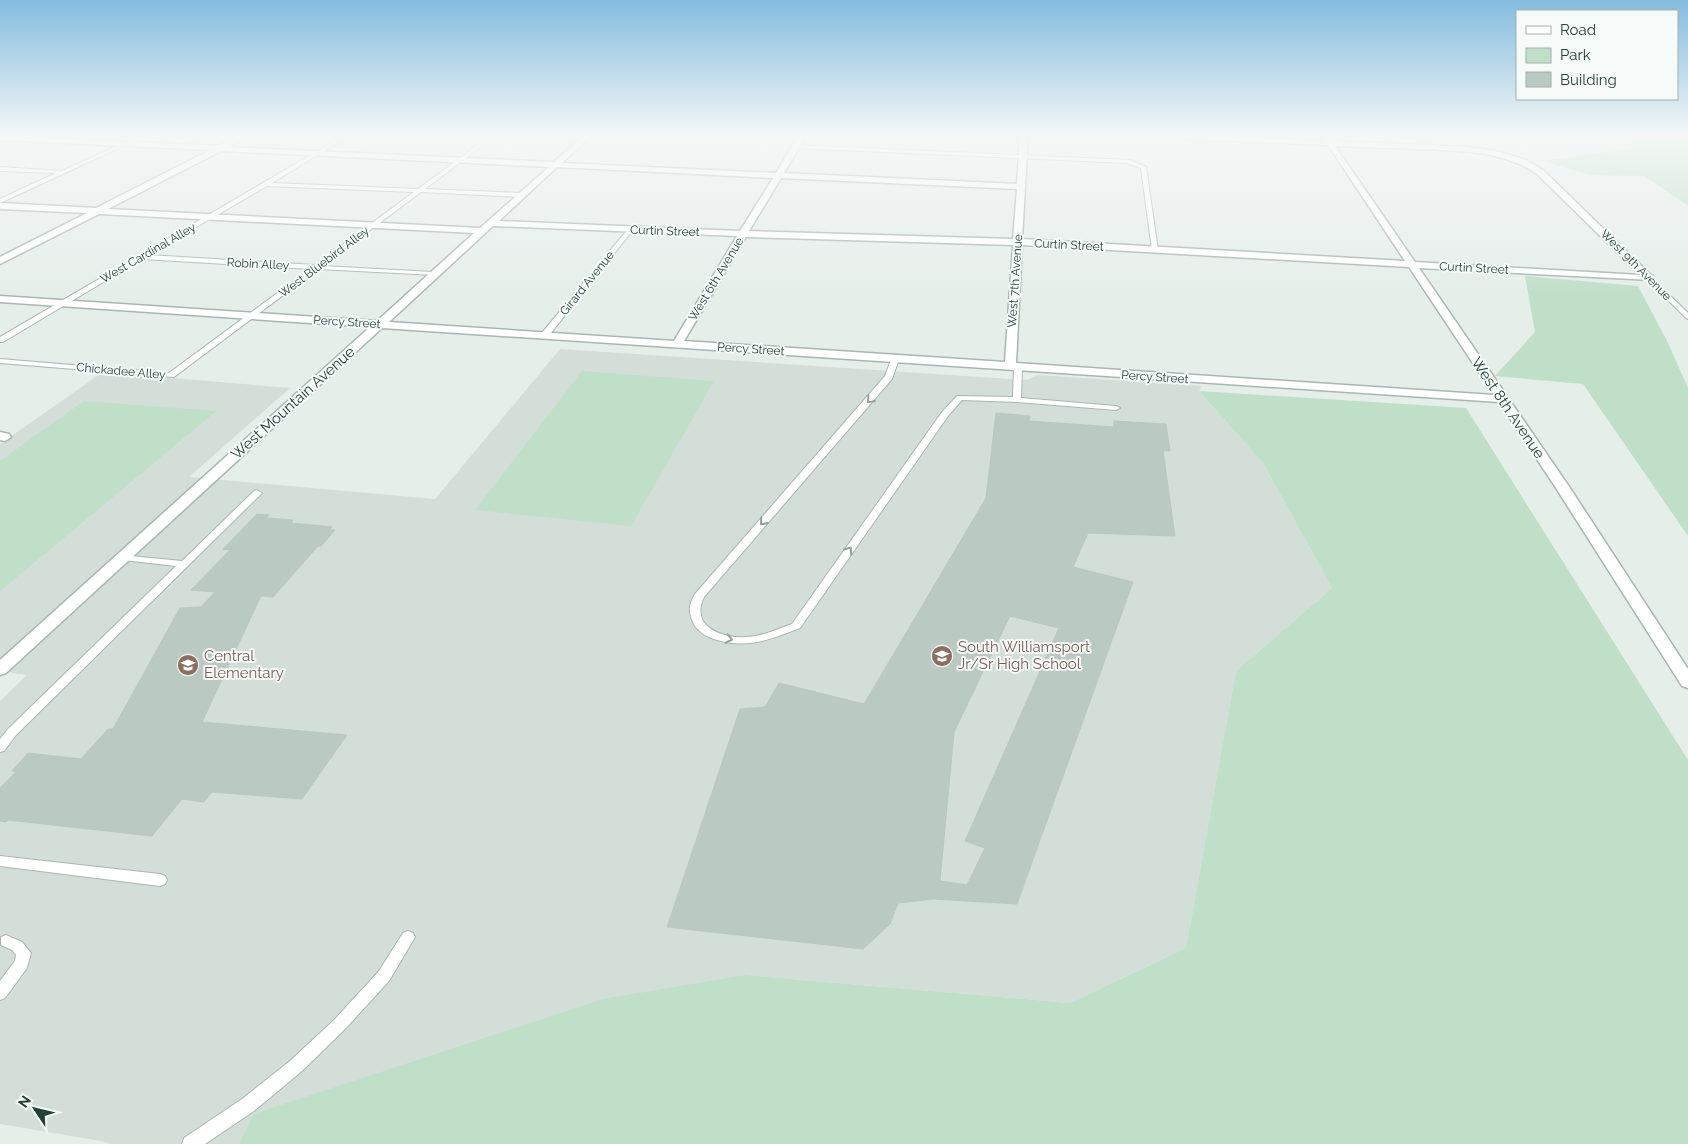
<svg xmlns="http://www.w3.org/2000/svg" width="1688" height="1144" font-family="Raleway,sans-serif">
<rect width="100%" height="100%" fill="#e6eeea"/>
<polygon fill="#d4ded9" points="560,349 1027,380 1038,375 1202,386 1199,391 1263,463 1332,588 1236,671 1186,948 1070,1003 746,975 253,1114 239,1144 111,1144 101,1141 0,1124 0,701 27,675 0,671 0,444 103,372 290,388 189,477 435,499"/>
<g fill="#bfdfc8">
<polygon points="1623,136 1688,136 1688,206 1644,176 1590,175 1543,161 1635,148"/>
<polygon points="1525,276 1638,286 1667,341 1688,388 1688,536 1583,384 1495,376 1535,332"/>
<polygon points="582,371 714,381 631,526 475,510"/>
<polygon points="1199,391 1466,408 1688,760 1688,1144 239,1144 253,1114 603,999 746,975 1070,1003 1186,948 1236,671 1332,588 1263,463"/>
<polygon points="84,401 216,411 0,591 0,461"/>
</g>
<g fill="#bbc9c3" stroke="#b8c8c1" fill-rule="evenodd">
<path d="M996,413l34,3 -1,5 85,6v-6l52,3 4,27h-7l12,85 -87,-3 -15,34 60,15 -116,322 -83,-5 -36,4 -8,21 -27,25 -196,-22 73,-218 25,-2 14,-24 85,21 122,-206zM1010,616l49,12 -94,213 20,7 -18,37 -27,-4 14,-149z"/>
<polygon points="257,514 269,515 266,518 293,520 291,523 332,527 328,530 335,530 321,546 318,546 273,597 261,596 202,722 347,735 302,799 212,792 204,802 182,799 152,836 8,820 6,822 0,821 0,788 16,772 12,771 28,753 81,759 108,729 113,729 180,608 201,607 215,592 191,590 230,550 223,549"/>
</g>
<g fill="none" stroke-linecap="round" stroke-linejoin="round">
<g stroke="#a8b6b1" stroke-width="2">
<g id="service">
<polygon points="139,136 145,136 0,203 0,199 56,173 0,171 0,167 62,171"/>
<path d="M343,136h6l-77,47 146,6 72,-53h5l-70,53 97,4 3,2 -3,2 -101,-5 -99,74 111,6 2,1v2l-117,-6 -144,108 -174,-14v-4l169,14 141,-104 -168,-10 -139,83h-3v-5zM267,186l147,6 -99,73 -167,-10z"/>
<polygon points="796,145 1130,160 1146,167 1158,250 1155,252 1152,250 1141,168 1127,163 794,148"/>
<polygon points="628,229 633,230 547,338 541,338 541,334"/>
<polygon points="1647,277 1651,277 1688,313 1688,319 1686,318 1647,279"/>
<path d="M892,357h3l4,2 -7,20 -188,218c-16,33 26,44 51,39 13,-2 25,-8 37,-12l150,-212 15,-16 56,1 1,-30 4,-2 4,2 -1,31 95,8 4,2 -4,2 -99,-8 -55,-2 -14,16 -148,212c-28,11 -52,21 -83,12 -8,-2 -17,-7 -22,-14 -7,-12 -7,-21 0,-32l190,-218z"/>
<polygon points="257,490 262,493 260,495 16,735 4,751 0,752 0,739 8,729 176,566 123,560 120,559 118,557 120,555 182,561 254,491"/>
<polygon points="0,856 160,874 165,876 167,880 165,884 160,886 0,866"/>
<polygon points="408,931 413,933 415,937 389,981 345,1029 302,1071 254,1111 205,1144 182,1144 184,1138 242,1099 290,1061 335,1019 379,971 403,933"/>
<polygon points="6,935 22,942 31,953 27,968 5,998 0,1000 0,981 15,961 16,955 12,950 1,945 1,937"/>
</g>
</g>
<g stroke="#a8b6b1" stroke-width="3">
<g id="minor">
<path d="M0,136l218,10 20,-10h10l-19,11 325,15 29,-26h8l-29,27 214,10 22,-37h8l-22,37 233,11 3,-48h8l-6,103 383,22 -77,-116 -169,-7 -4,-2h60l110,5 -4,-5h8l3,5 135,6 29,4 30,9 17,10 109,106v4l-233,-12 151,220 118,181v19l-6,-2 -126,-198 -57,-86 -1117,-74 -376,345 -6,2v-15l370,-333 -370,-25v-6l377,25 97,-88 -375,-19 -99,50v-7l87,-44 -87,-4v-6l96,5 114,-58 -210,-10zM1335,146c28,1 56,2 84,3 41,2 83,1 118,25l103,101 -225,-13zM221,151l328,16 -69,61 -372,-19zM557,167l216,11 -33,53 -241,-10zM781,178l236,11 -4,50 -264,-8zM493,226l244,10 -63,105 -285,-19zM746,237l267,8 -8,117 -321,-21zM1022,245l387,22 85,128 -478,-32z"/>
<polygon points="0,432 9,434 11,437 5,441 0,440"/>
</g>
</g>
<use href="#service" fill="#fff" fill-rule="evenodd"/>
<use href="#minor" fill="#fff" fill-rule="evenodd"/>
</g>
<defs><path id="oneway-chevron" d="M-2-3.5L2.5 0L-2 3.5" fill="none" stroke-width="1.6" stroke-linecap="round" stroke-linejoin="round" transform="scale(1.25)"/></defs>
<g stroke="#92a09c">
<use href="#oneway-chevron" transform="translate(870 400) rotate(131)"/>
<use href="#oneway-chevron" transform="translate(763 522) rotate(131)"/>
<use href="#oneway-chevron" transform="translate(849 550) rotate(-55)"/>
<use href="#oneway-chevron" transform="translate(729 639) rotate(12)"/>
</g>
<linearGradient id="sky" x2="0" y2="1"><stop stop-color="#84bcdf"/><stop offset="0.46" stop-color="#f4f7f6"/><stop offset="1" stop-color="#f4f7f6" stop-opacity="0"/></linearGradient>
<rect width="1688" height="296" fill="url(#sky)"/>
<defs>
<g id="school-disc" transform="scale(1.125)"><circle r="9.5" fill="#8d6e63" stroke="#f6faf8"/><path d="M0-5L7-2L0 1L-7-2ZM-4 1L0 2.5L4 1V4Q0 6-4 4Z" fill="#fff"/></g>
</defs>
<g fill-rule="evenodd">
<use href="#school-disc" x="942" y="656"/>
<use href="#school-disc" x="188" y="665"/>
</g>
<g text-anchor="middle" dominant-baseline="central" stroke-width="4" stroke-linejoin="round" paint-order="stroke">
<g font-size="12" fill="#244039" stroke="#f6faf8">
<text transform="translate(665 231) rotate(2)">Curtin Street</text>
<text transform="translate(1069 245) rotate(3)">Curtin Street</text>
<text transform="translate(148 253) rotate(-30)">West Cardinal Alley</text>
<text transform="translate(324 262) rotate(-37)">West Bluebird Alley</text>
<text transform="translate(258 264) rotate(3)">Robin Alley</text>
<text transform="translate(1636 265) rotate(45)">West 9th Avenue</text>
<text transform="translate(1474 268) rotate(3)">Curtin Street</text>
<text transform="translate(716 279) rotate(-59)">West 6th Avenue</text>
<text transform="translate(1015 281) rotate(-86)">West 7th Avenue</text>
<text transform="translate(587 283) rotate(-51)">Girard Avenue</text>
<text transform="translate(347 322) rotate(4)">Percy Street</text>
<text transform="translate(751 349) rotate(4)">Percy Street</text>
<text transform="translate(121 371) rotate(5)">Chickadee Alley</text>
<text transform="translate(1155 377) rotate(4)">Percy Street</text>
</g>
<g font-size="15" fill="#244039" stroke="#f6faf8">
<text transform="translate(293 403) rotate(-42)">West Mountain Avenue</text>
<text transform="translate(1508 408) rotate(56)">West 8th Avenue</text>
</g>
<g font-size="15" fill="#785e54" stroke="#f6faf8" text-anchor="start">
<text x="958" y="647">South Williamsport<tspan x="958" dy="17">Jr/Sr High School</tspan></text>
<text x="204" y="656">Central<tspan x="204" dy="17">Elementary</tspan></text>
</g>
</g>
<rect x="1516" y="10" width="162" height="90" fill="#f6faf8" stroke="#a2b0ac"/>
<rect x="1526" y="26" width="25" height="8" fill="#ffffff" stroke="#a2b0ac"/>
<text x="1560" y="35" font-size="15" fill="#244039">Road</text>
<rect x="1526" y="48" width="25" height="15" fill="#bfdfc8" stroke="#a2b0ac"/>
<text x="1560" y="60" font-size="15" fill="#244039">Park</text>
<rect x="1526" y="72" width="25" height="15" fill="#bbc9c3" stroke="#a2b0ac"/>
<text x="1560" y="85" font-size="15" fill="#244039">Building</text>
<g transform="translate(35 1109) rotate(305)" stroke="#f6faf8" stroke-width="4" paint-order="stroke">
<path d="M0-4L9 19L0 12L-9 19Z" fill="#244039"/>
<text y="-8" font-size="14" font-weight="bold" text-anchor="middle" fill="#244039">N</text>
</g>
</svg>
